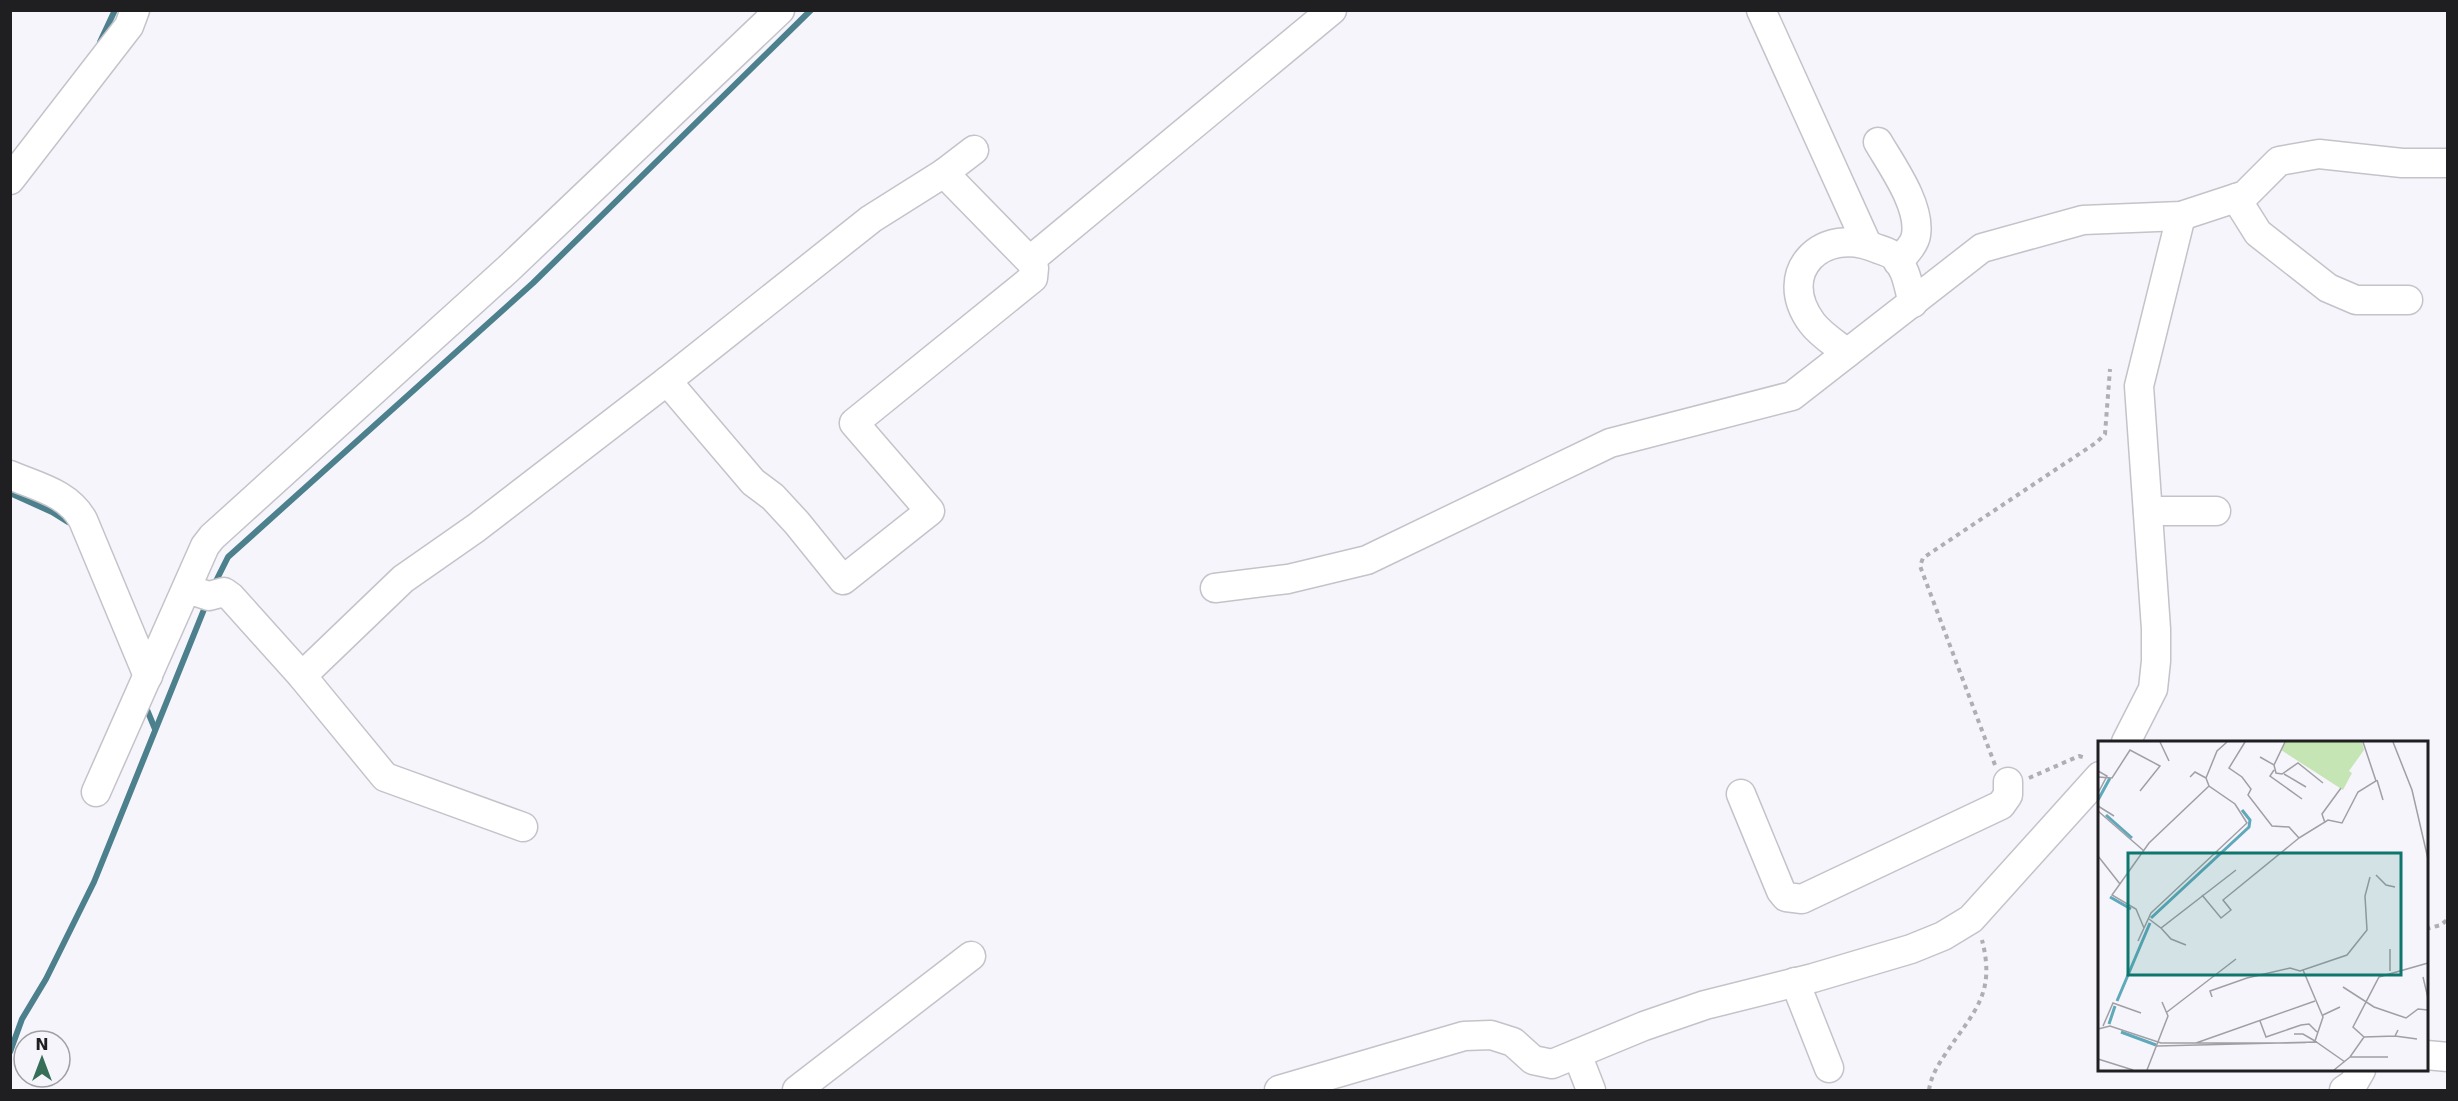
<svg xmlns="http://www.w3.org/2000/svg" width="2458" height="1101" font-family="'DejaVu Sans',sans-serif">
<rect width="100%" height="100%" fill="#f6f5fb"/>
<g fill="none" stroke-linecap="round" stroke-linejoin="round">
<g stroke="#4c808d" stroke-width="6">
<polyline points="100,42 115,10"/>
<polyline points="10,493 52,512 68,522"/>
<polyline points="213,587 228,557 533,283 811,10"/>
<polyline points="145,705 155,729"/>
<polyline points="10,1052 22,1019 46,979 94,882 207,602"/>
</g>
<g stroke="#c4c3c9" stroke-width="31">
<g id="minor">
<polyline points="1761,10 1867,244"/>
<path d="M1878,142c14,24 43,64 38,93 -1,9 -12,20 -18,27"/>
<polyline points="944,173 1031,262"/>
<polyline points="10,180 129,26 135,10"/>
<polyline points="2236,198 2258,233 2328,288 2356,300 2408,300"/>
<path d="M1847,353c-11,-9 -26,-18 -35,-30 -38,-51 11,-99 66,-74 6,2 13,4 17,8 12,13 13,29 18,46"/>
<polyline points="667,381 753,482 773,497 797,523 843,580 930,511 854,423 1033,278 1034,268 1031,262 1034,257 1332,10"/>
<path d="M10,475c28,12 58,18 73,45l65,156"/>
<polyline points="2148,511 2216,511"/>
<polyline points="1215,588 1288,579 1367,560 1610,443 1792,396 1982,248 2083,220 2181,216 2245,195 2279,161 2319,154 2402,163 2448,163"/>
<polyline points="187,589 209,596 224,592 231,597 302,676 403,579 476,528 667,381 871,219 944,173 974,150"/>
<polyline points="302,676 385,777 523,827"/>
<polyline points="2126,742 2153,689 2156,661 2156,629 2139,386 2181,216"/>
<polyline points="96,792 205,546 212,537 508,269 780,10"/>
<polyline points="1741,794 1781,891 1786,897 1802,899 2001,805 2008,795 2008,782"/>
<polyline points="1795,982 1829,1068"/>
<polyline points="1577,1054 1591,1090"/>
<polyline points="2426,1055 2448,1057"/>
<polyline points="797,1090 971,956"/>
<polyline points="1279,1090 1464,1036 1491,1035 1513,1042 1533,1060 1552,1064 1644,1026 1705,1005 1813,978 1911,949 1943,936 1971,919 2100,776"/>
<polyline points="2344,1090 2353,1084 2361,1070"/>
</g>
</g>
<g stroke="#afaeb3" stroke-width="4" stroke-dasharray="4.5 4.5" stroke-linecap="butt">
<polyline points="1995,765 1920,566 1923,558 2097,442 2105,434 2110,369"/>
<polyline points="2029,778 2079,756 2086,758"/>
<polyline points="2426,929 2441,925 2448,919"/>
<path d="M1929,1090c2,-14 9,-25 17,-37 28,-42 50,-59 36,-113"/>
</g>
<use href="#minor" stroke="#fff" stroke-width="28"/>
</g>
<g transform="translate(2098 741)">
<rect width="330" height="330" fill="#f6f5fb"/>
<path d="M187,1h77l2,8 -15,21 3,2 -9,17 -62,-40z" fill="#c5e5b4"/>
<path fill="none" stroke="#5fa9bb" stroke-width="3" d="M0,59l12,-22M8,74l26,23M12,156l21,12M53,177l98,-91 1,-7 -8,-10M19,260l33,-78M11,283l6,-18M23,291l35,13"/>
<path fill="none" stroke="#a09fa4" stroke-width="1.5" d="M62,1l9,19M147,1l-16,26 13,9 9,12 -3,6 24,31 17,1 10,11 29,-18 14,3 16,-31 18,-11 -13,-39M295,1l19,48 16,69M162,16l14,8 11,-23M176,24l2,8 6,1 16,-11 25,20M176,29l-4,6 32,23M0,30l9,5 -9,17M186,33l22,13M0,36l14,1 18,-28 30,16 -20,25M92,36l5,-5 11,6M279,39l6,20M0,65l16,10M0,70l46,40M227,82l-3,-9 19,-26M0,115l22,28M278,134l10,10 9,2M104,154l19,23 10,-8 -8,-10 76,-62M51,178l12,9 75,-58M46,187l-8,-19 -24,-14 37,-52 60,-57M63,187l10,11 15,6M40,200l13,-28 96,-90 -12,-19 -26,-18 -3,-8 11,-27 10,-9M205,229l20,47 -8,24 30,21M292,230v-22M325,236l5,21M245,246l31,20 32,11 12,-9 10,1M114,256l-2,-6 37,-13 43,-10 10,3 47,-16 20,-25 -2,-34 5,-19M69,271l69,-53M225,274l17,-8M162,280l6,16 35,-12 8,-1 8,8M5,285l10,-23 28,10M0,288l12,-3 51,17h145M196,293h9l12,7M297,295l22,3M266,296l-11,-10 26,-50 49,-14M266,296l31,-1 3,-6M98,302l119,-42M59,305l160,-4M252,316h38M0,318l35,11M49,329l21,-54 -6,-14M236,329l16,-13 14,-20"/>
<path fill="#0f766e" fill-opacity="0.15" stroke="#0f766e" stroke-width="3" d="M30,112h273v122h-273z"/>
<rect width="330" height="330" fill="none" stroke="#1f1f21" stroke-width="3"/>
</g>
<rect width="2458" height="1101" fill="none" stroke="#1f1f21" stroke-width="24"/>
<g transform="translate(42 1059)"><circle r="28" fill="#f6f5fb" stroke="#a09fa4" stroke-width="1.5"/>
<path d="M0-4.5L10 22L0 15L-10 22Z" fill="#366f57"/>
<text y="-9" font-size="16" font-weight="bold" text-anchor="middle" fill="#1f1f21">N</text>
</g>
</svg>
